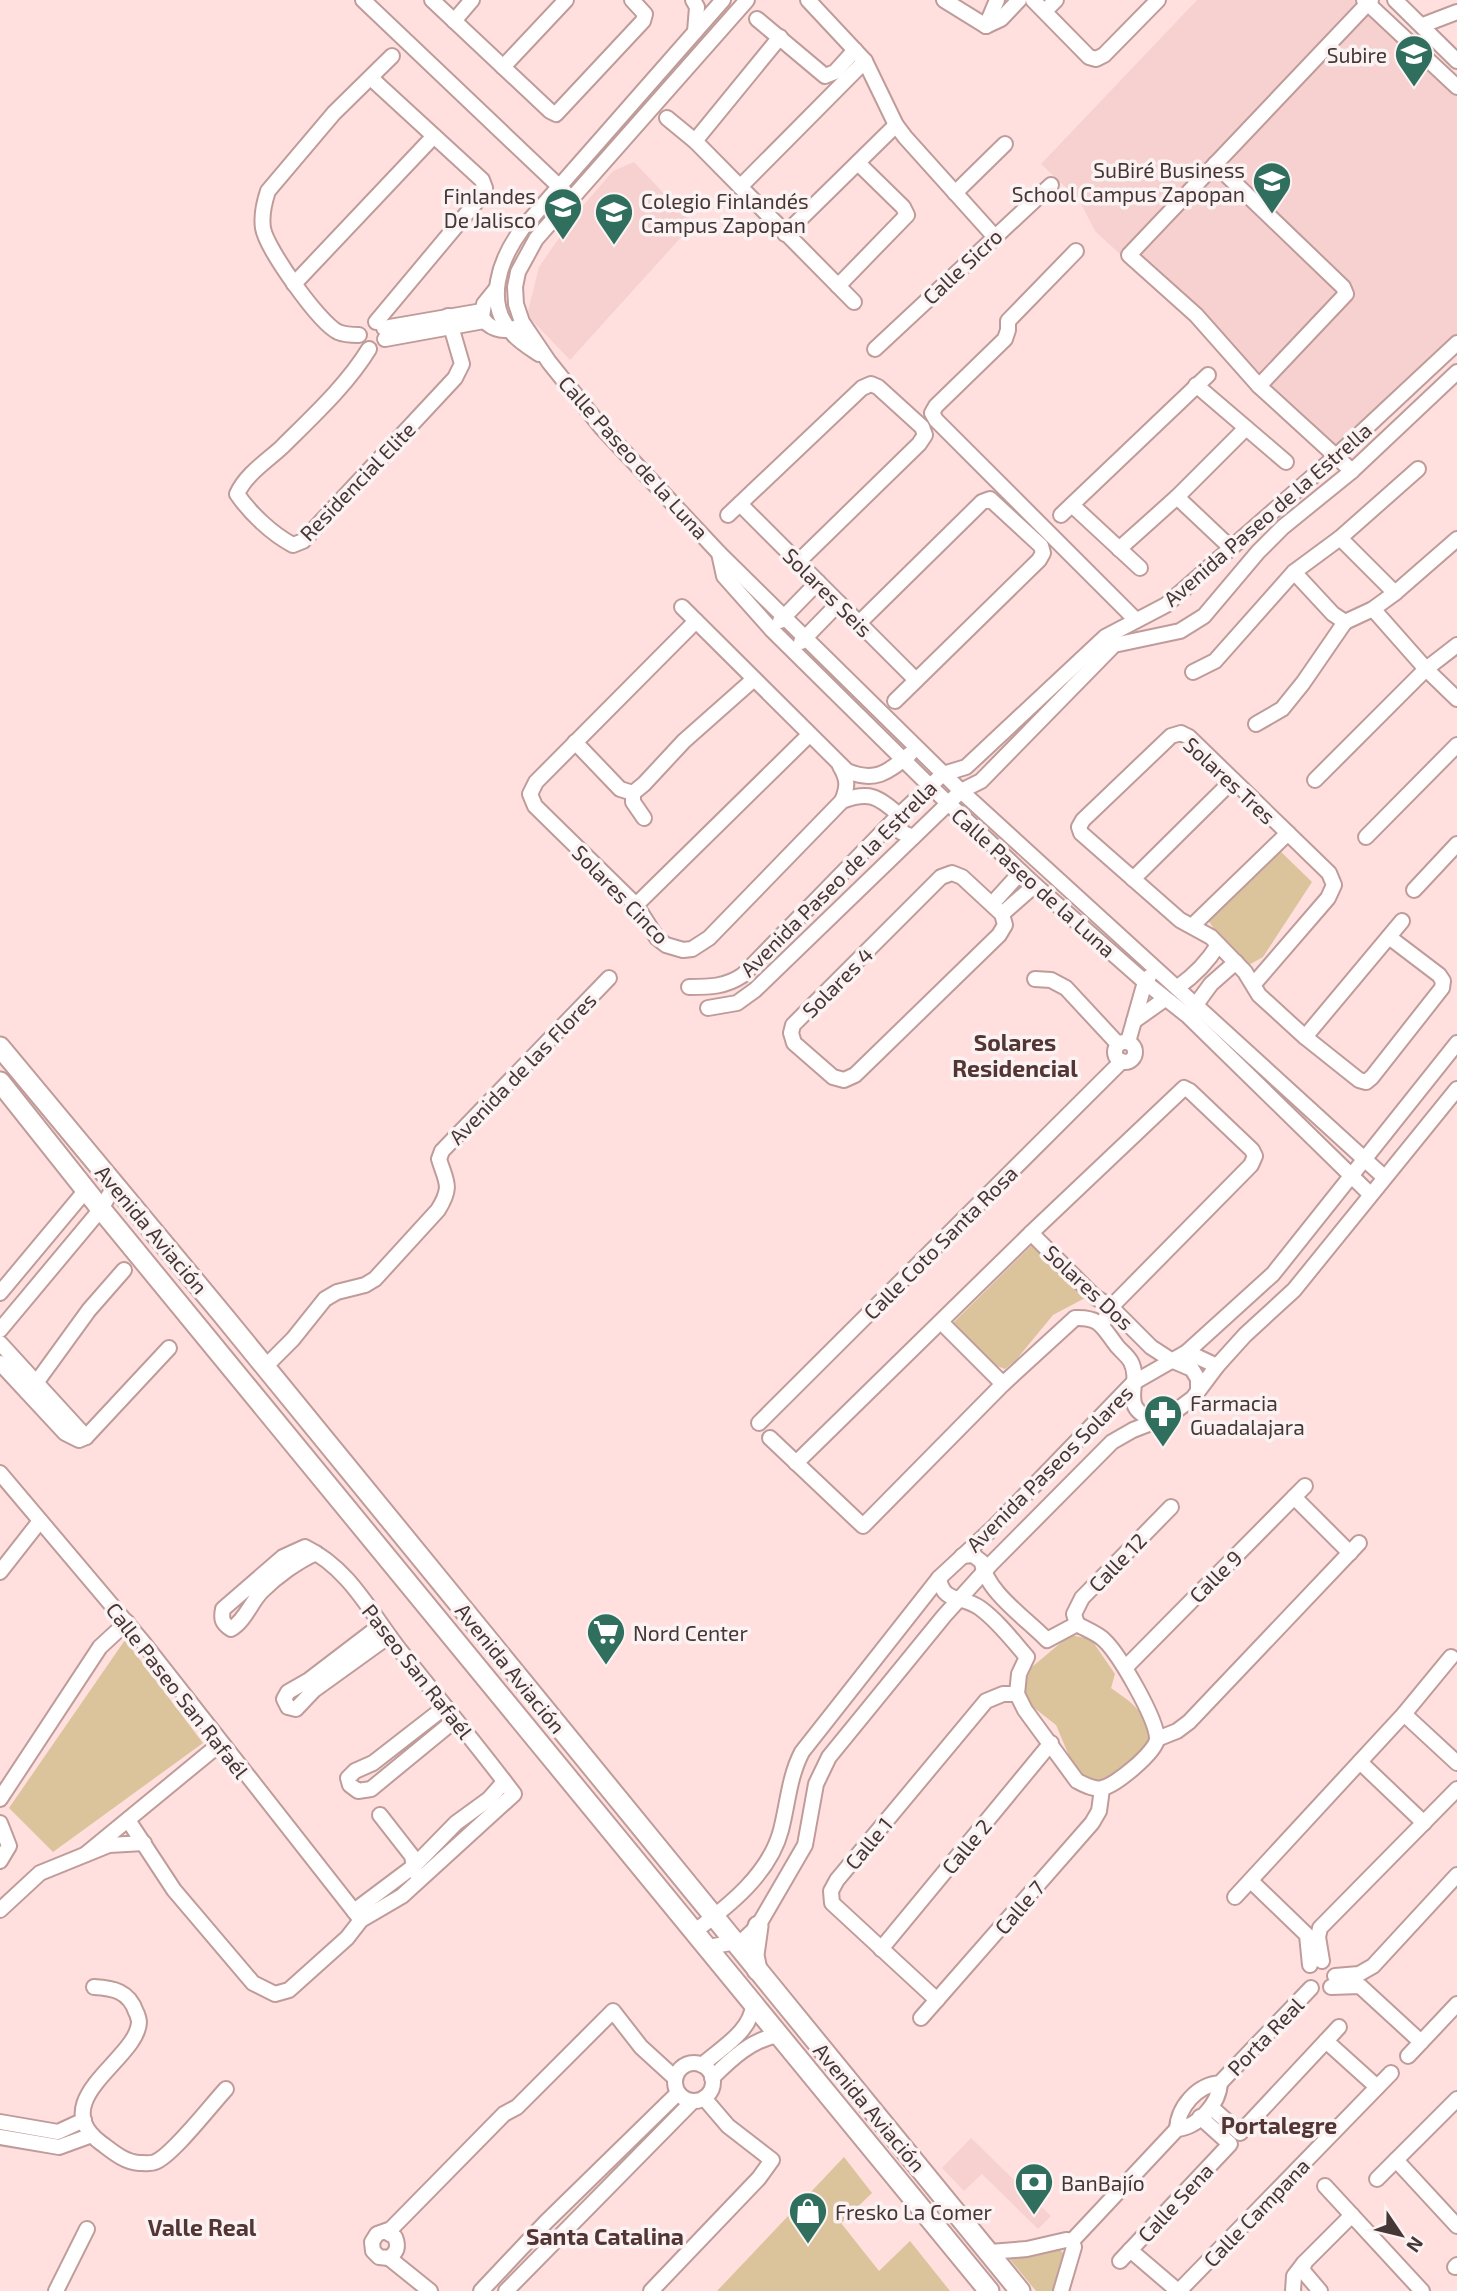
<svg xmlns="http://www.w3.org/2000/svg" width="1457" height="2291" font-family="'Exo 2',sans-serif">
<rect width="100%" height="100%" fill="#ffe0de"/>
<g fill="#f6d1d0">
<polygon points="1197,0 1361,0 1457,90 1457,338 1336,455 1095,231 1079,200 1041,164"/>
<polygon points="634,162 693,224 570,360 527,315 539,267 575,215 613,171"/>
<polygon points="971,2138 1051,2216 1038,2229 982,2174 964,2191 942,2168"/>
</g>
<g fill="#dbc49b">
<polygon points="1277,848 1312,882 1263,957 1247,966 1229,951 1208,920"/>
<polygon points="1032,1245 1085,1298 1053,1315 1016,1360 1005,1369 984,1361 952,1324"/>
<path d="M1070,1635l21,4 24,35 -4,14c30,21 35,25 39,62l-50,34 -25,-14 -19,-45 -37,-29 13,-29z"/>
<polygon points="125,1640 203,1743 53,1852 9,1808"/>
<polygon points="844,2157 872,2193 841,2223 879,2271 910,2241 950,2291 717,2291"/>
<polygon points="1053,2246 1060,2249 1065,2256 1056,2291 1036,2291 1007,2256"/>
</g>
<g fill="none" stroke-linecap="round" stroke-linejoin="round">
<g stroke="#bf9c9a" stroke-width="18">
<g id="minor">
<polyline points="363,0 565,192"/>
<polyline points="432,0 550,111 556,114 643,21 645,14 632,0"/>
<polyline points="693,0 697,7 695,32"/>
<polyline points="747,0 536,239 518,272 515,287 516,304 522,322 549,362 602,428 719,553 961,791 1384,1177"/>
<polyline points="808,0 865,61 896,125 905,137 994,236"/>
<polyline points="944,0 986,26"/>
<polyline points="1033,0 1089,57 1096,59 1104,55 1158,0"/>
<polyline points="1364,0 1457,87"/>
<polyline points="1395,0 1457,61"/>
<polyline points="1045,11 1056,0"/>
<polyline points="757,19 825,76 835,72 855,50"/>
<polyline points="454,21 472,0"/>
<polyline points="1423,25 1457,12"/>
<polyline points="986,26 1001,19 1019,0"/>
<polyline points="986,26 997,0"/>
<polyline points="503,67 566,0"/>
<polyline points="372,79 482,180 485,188 483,194 376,322"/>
<polyline points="667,118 695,141 854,302"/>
<polyline points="695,141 780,37"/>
<polyline points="1215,164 1343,287 1346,294 1259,386"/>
<polyline points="740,187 865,61"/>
<polyline points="955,193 1005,144"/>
<polyline points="785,234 896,125"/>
<polyline points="1076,251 1008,321 1008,330 1005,339 936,406 932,413 936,420 1136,620"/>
<polyline points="294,284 434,136"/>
<polyline points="838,286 907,215 903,207 858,163"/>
<path d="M497,288l-13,16 -2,13c6,11 20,16 32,11"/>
<polyline points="384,328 482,311"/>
<path d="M359,335c-8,0 -14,0 -21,-3 -19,-9 -72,-84 -75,-104 -2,-13 1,-25 5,-37l66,-78 58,-57"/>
<polyline points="385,339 484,321"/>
<path d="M369,349c-22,36 -57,68 -87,98 -15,14 -36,27 -45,47 13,19 35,40 56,51l10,-4 152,-163 7,-14 -14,-48"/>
<polyline points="875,349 1051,185"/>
<path d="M539,354c-9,-6 -19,-12 -26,-20 -30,-31 -13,-75 9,-105l201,-229"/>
<polyline points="1196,385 1286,462"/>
<polyline points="1352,471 1259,386 1196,315 1129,255 1371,0"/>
<polyline points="1177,497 1231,548"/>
<polyline points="740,504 916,680"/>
<polyline points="1072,505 1140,568"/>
<polyline points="728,515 862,388 871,384 878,387 922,427 925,435 919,444 798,562"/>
<polyline points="1061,515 1208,375"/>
<polyline points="1119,549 1177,497 1246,428"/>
<polyline points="719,553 724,576 772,630 930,786 1035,885 1145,982 1188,1016 1370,1194"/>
<polyline points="1294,572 1333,614 1345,622 1373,609 1395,593 1340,538"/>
<polyline points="1395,593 1457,539"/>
<path d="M682,607l165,164c29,12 41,1 63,-17"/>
<polyline points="1373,609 1426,669 1457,699"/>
<path d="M696,621l-160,161 -6,12 5,12 101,99 21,33 9,7 17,5 9,-1 17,-11 133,-137c27,-10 36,-5 57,14l2,17 12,5"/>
<polyline points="780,621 818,582"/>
<polyline points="859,623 982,502 990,499 1041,546 1043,553 1039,560 895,701"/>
<polyline points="801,642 839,603"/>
<polyline points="1193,672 1215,661 1294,572 1340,538 1418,469"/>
<polyline points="1256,724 1282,709 1303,683 1345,622"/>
<polyline points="575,742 620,789 633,793 644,784 684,741 754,679"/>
<path d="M840,766c8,13 8,21 2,35"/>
<polyline points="1315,780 1426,669 1457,645"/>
<polyline points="633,793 633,802 644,818"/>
<polyline points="1366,837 1457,745"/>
<polygon points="952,873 962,877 1002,914 1005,925 999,935 855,1075 844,1080 833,1077 794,1043 791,1033 793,1025 941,877"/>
<polyline points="1133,879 1233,780"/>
<polyline points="1414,890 1457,844"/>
<polyline points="992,904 1021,872"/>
<polyline points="636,905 809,735"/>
<polyline points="1002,914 1035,885"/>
<polyline points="1192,926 1288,833"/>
<polyline points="1035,979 1051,980 1066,988 1118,1044"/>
<polyline points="1253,985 1328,898 1334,885 1329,873 1189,737 1181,733 1171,736 1083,820 1079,827 1081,833 1180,920 1211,937 1245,972 1259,995 1305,1037 1359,1080 1366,1082 1372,1077 1442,988 1443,981 1439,975 1389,937"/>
<path d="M689,987c21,0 36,0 54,-12l156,-160 44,-41 23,-7 139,-130 61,-32 170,-149 121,-113"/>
<path d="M1178,987c17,-12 29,-24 40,-42"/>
<polyline points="708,1008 737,1003 755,990 961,791 981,781 1114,645 1180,631 1204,616 1258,552 1283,527 1352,471 1457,372"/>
<polyline points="1192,1010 1211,984 1236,962"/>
<polyline points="1134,1021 1165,999"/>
<polyline points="1305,1037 1402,921"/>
<polyline points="1128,1042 1145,982 1149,977"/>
<circle cx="1125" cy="1052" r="10"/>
<polyline points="1031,1233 1095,1297 1111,1307 1151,1347 1171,1360 1192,1369 1198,1379 1198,1391"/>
<polyline points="0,1293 86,1190"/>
<polyline points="941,1322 1003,1384"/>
<polyline points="0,1330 101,1209 115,1185"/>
<polyline points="0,1343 86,1437"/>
<polyline points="1187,1352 1217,1366"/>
<polyline points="0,1363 65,1433 79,1440 86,1437 169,1348"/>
<path d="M265,1367l28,-28 32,-40 12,-7 28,-7 10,-6 63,-69c15,-24 8,-28 1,-51l3,-8 167,-173"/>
<polyline points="27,1392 36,1383 89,1310 124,1270"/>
<polyline points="759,1423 1122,1061"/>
<path d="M770,1438l93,88 140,-142 72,-66c26,-1 27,9 42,28 4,5 11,10 14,16 12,24 -15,45 25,59"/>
<polyline points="796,1463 1031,1233 1184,1088 1190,1091 1252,1150 1255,1156 1251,1165 1111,1307 1102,1325"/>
<polyline points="0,1473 142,1641 361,1920"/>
<polyline points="1294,1497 1350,1553"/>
<path d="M962,1556l11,-1 9,7c3,29 45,57 65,78l30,-16"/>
<polyline points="0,1572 40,1521"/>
<path d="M939,1578c4,26 23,17 41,30 18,13 33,33 47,49l-8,17 -2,20 8,16 52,71c8,4 17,9 25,7 13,-2 54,-36 55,-49 0,-20 -38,-85 -53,-99 -7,-7 -19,-11 -27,-16"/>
<polyline points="1077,1624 1074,1614 1082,1598 1171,1507"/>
<polyline points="381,1625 309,1680 288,1692 284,1699 288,1707 296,1709 314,1690 389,1636"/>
<polyline points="1126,1667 1305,1486"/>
<polyline points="445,1707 373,1763 355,1771 348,1778 350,1785 358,1791 371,1789 455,1720"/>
<polyline points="1404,1714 1457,1763"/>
<polyline points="1157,1739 1177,1731 1189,1722 1359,1543"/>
<polyline points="1360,1762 1424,1823"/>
<polyline points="0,1799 100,1647 127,1622"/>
<polyline points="380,1815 412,1856 415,1872"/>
<path d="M128,1820l46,70 79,93 22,11 14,-4 58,-52 14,-18 41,-24 112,-102c-37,-49 -76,-96 -115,-145 -29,-37 -49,-80 -94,-102l-22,10 -60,52c-2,10 -1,14 8,20 14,-8 20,-27 31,-38 15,-15 36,-30 54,-38"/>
<polyline points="0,1823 9,1846 0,1861"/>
<polyline points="86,1854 221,1743"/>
<polyline points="1251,1881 1307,1935 1310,1965"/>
<polyline points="1235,1897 1404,1714 1451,1657"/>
<polyline points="0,1910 40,1873 109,1845 144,1843"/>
<polyline points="354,1911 414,1866 456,1823 489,1799 504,1782"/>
<path d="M695,1931c35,-26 75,-58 86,-101 7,-27 8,-53 21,-78l137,-174 55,-51 139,-144 54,-31 86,-78 184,-231"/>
<polyline points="708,1947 742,1941 758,1926 805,1845 816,1784 829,1757 944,1616 991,1564 1112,1442 1133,1430 1169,1416 1193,1398 1217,1366 1245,1335 1294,1290 1457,1089"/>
<polyline points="881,1949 1051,1743"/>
<polyline points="1322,1961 1318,1937 1320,1928 1457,1789"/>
<polyline points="1335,1976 1359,1974 1373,1966 1457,1875"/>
<path d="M94,1987c19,1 35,4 42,25 1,1 3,8 3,10 -1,37 -95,78 -38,121 11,8 23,19 38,20 4,0 12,1 16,-1 17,-6 56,-57 71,-73"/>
<polyline points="1331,1987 1360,1986 1421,2042"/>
<polyline points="937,2000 832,1903 831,1891 837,1880 986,1701 1003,1694 1017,1694"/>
<polyline points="921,2018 1092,1823 1099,1811 1102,1789"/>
<polyline points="1326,2041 1377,2087"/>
<polyline points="1408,2056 1457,2004"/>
<circle cx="694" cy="2082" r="19"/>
<path d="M702,2065c19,-17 50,-34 51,-61"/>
<path d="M712,2078c19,-19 40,-39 67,-43"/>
<polyline points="1211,2107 1240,2133 1339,2027"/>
<polyline points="0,2122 58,2132 84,2120"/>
<path d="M1177,2129c1,-22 20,-44 43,-46l91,-95"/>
<polyline points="0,2137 59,2147 92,2135"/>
<polyline points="1396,2160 1457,2226"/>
<polyline points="1377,2179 1457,2099"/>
<polyline points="1325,2186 1422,2291"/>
<path d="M386,2232l9,5c4,10 2,15 -6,21"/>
<polyline points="1130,2250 1178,2291"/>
<polyline points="990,2252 1027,2249 1066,2240 1072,2241"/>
<polyline points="389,2258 379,2257 373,2251 372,2242 377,2234 391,2229 504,2114 517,2107 613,2011 641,2047 675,2078"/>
<polyline points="389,2258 430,2291"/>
<polyline points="1120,2261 1230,2144 1200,2117"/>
<polyline points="1304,2263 1303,2271 1320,2291"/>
<polyline points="1455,2267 1457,2265"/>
<polyline points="56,2291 87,2229"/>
<polyline points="481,2291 546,2222 678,2093"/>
<polyline points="506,2291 693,2101"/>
<polyline points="651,2291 759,2178 772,2160 728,2126 704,2098"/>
<path d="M1061,2291l13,-44 -2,-6 105,-112c21,-2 42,-25 43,-46"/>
<polyline points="1179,2291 1391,2073"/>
<polyline points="1293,2291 1294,2276 1304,2263 1352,2215"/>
</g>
</g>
<g stroke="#bf9c9a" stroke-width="23">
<g id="major">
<polyline points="0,1047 222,1314 1020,2291"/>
<polyline points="0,1082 101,1209 989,2291"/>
<polyline points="757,1970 754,1955 758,1926"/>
</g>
</g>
<use href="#minor" stroke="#fff" stroke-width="14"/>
<use href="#major" stroke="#fff" stroke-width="19"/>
</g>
<defs>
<g id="school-pin" transform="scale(2.0125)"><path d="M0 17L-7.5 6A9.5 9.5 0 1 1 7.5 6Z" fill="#306f5d" stroke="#fbf3f3"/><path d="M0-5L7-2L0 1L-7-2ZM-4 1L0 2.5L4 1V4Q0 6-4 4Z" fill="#fff"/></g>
<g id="pharmacy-pin" transform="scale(2.0125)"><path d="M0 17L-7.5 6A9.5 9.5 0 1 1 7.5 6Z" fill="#306f5d" stroke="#fbf3f3"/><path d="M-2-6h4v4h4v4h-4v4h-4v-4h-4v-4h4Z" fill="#fff"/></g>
<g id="supermarket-pin" transform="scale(2.0125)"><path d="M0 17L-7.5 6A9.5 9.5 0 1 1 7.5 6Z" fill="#306f5d" stroke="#fbf3f3"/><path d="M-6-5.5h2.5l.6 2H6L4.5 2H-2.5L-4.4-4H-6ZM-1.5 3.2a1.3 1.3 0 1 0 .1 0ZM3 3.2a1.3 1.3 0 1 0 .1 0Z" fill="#fff"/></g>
<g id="bank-pin" transform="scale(2.0125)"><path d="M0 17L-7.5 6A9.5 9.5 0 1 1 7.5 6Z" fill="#306f5d" stroke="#fbf3f3"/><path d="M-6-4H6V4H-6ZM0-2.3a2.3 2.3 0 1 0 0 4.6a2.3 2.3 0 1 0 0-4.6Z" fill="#fff"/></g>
<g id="shop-pin" transform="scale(2.0125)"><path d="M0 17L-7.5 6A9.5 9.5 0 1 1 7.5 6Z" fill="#306f5d" stroke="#fbf3f3"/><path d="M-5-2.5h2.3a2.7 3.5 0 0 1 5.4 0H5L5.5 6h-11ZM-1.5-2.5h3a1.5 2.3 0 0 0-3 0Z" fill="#fff"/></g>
</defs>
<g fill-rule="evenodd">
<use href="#school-pin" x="1414" y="54"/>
<use href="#school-pin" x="1272" y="181"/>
<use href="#school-pin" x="563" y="207"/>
<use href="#school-pin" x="614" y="212"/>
<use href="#pharmacy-pin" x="1163" y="1414"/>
<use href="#supermarket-pin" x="606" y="1632"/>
<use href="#bank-pin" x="1034" y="2182"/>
<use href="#shop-pin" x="808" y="2211"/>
</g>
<g text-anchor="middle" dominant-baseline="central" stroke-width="7" stroke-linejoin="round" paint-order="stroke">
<g font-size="21" fill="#463736" stroke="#fbf3f3" text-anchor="start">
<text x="1387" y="54" text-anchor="end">Subire</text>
<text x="1245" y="169" text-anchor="end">SuBiré Business<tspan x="1245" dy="24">School Campus Zapopan</tspan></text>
<text x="536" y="195" text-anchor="end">Finlandes<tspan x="536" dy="24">De Jalisco</tspan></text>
<text x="641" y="200">Colegio Finlandés<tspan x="641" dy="24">Campus Zapopan</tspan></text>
<text x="1190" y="1402">Farmacia<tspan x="1190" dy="24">Guadalajara</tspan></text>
<text x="633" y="1632">Nord Center</text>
<text x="1061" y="2182">BanBajío</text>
<text x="835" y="2211">Fresko La Comer</text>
</g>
<g font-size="21" fill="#463736" stroke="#fbf3f3">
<text transform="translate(962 266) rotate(-43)">Calle Sicro</text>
<text transform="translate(634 457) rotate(48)">Calle Paseo de la Luna</text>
<text transform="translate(357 481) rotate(-46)">Residencial Elite</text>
<text transform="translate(1267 514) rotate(-41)">Avenida Paseo de la Estrella</text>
<text transform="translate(828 592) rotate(45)">Solares Seis</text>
<text transform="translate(1230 780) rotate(43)">Solares Tres</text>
<text transform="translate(838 878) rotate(-45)">Avenida Paseo de la Estrella</text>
<text transform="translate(1034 882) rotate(42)">Calle Paseo de la Luna</text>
<text transform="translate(621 894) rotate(46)">Solares Cinco</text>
<text transform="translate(837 982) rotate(-45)">Solares 4</text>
<text transform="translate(522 1068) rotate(-46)">Avenida de las Flores</text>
<text transform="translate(152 1229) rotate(50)">Avenida Aviación</text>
<text transform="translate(940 1242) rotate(-45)">Calle Coto Santa Rosa</text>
<text transform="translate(1089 1287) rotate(43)">Solares Dos</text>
<text transform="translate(1049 1468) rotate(-45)">Avenida Paseos Solares</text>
<text transform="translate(1117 1562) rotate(-46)">Calle 12</text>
<text transform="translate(1215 1576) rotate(-45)">Calle 9</text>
<text transform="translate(511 1668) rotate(51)">Avenida Aviación</text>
<text transform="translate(418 1671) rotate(52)">Paseo San Rafaél</text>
<text transform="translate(178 1690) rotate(52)">Calle Paseo San Rafaél</text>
<text transform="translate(868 1843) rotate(-50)">Calle 1</text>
<text transform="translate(966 1846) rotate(-50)">Calle 2</text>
<text transform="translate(1019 1907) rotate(-49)">Calle 7</text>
<text transform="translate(1265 2036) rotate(-46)">Porta Real</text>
<text transform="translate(870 2107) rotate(50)">Avenida Aviación</text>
<text transform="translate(1175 2202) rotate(-47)">Calle Sena</text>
<text transform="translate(1256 2212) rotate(-46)">Calle Campana</text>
</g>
<g font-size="23" font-weight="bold" fill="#533534" stroke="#fbf3f3">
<text x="1015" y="1042">Solares<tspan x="1015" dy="26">Residencial</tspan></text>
<text x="1279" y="2125">Portalegre</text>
<text x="202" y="2227">Valle Real</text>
<text x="605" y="2236">Santa Catalina</text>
</g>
</g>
<g transform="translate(1401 2235) rotate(125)" stroke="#fbf3f3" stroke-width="5" paint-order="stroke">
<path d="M0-5L12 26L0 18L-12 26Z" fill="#463736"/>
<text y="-10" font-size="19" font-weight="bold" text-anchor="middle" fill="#463736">N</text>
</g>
</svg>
